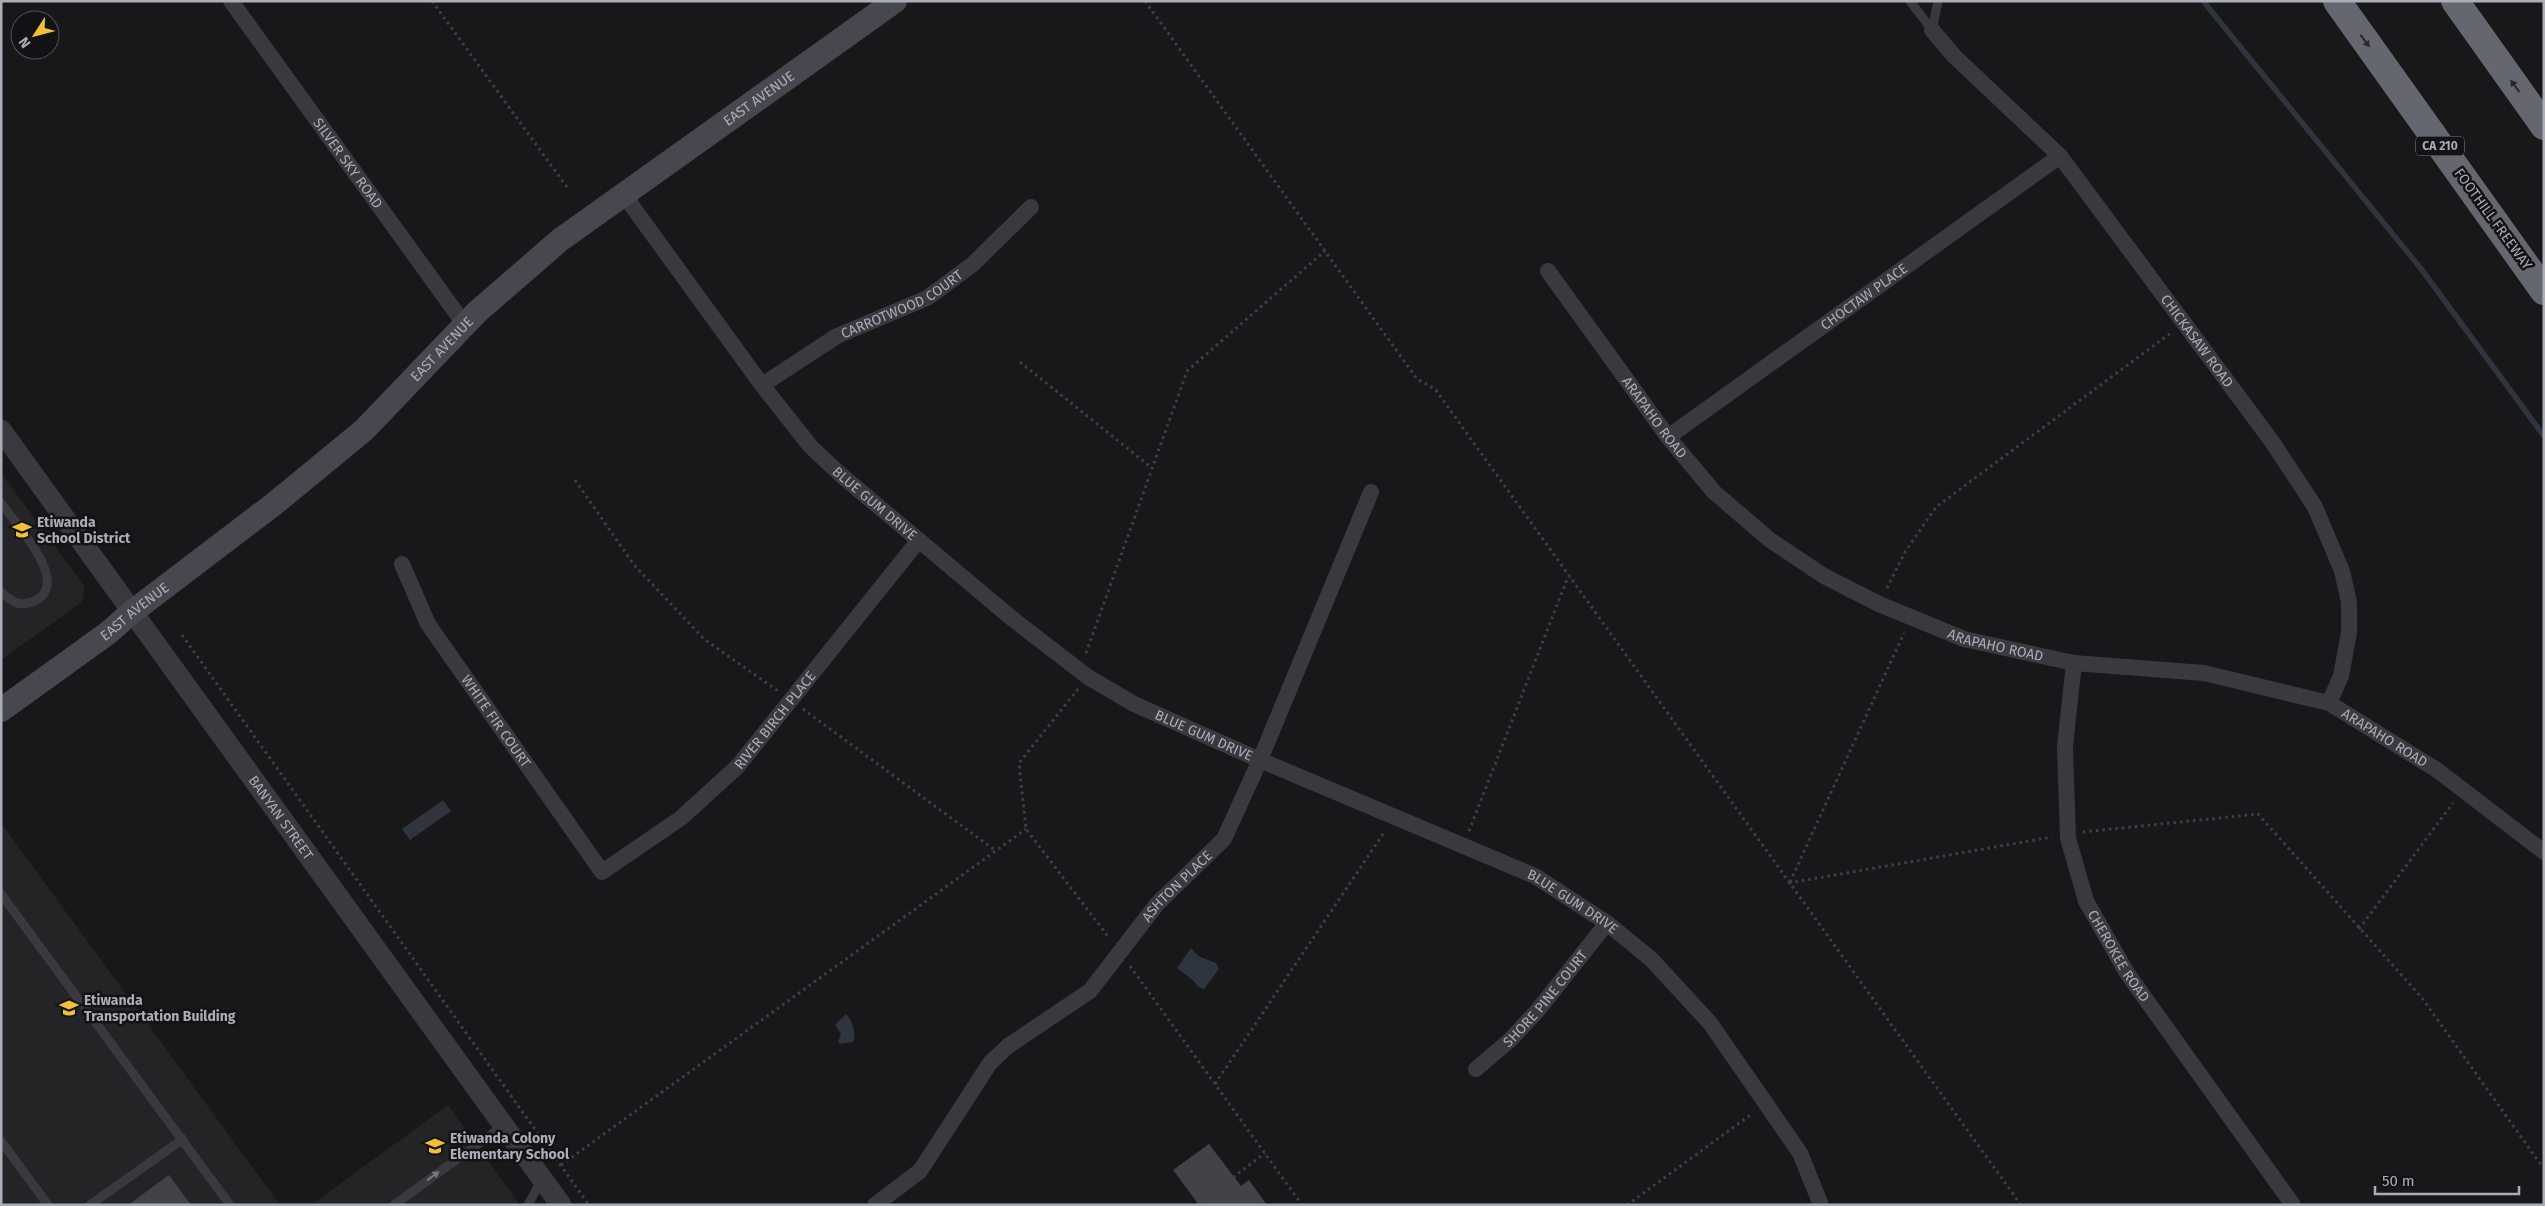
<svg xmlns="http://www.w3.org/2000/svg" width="2545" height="1206" font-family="'Fira Sans',sans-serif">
<rect width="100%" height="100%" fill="#18181a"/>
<g fill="#242427">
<polygon points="1,473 85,587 82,602 1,660"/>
<polygon points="1,823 280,1205 1,1205"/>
<polygon points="448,1105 520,1205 311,1205"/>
</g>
<g fill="#2e353e">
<polygon points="443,800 451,811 410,840 402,829"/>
<polygon points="1191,948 1198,956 1216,963 1219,969 1204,989 1198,987 1194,981 1177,968"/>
<path d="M846,1014c6,6 11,20 7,28l-13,2 -2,-2 3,-8 -6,-9z"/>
</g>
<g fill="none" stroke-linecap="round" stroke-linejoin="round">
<polyline stroke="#2e353e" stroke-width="5.5" points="2203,1 2422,270 2544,436"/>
</g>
<g fill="#424347">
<polygon points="1209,1144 1241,1186 1249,1180 1267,1205 1199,1205 1173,1170"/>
<polygon points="169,1175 191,1205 128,1205"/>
</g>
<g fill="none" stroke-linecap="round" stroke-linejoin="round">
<g stroke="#3f4046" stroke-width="3" stroke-dasharray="2.5 4" stroke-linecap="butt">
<polyline points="432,1 569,190"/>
<polyline points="1145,1 1417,379 1435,389 2021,1205"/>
<polyline points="1020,362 1152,468"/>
<polyline points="575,480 634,565 704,639 778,691"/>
<polyline points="1887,588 1905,552 1936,507 2172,332"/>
<polyline points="182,635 589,1205"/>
<polyline points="1086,653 1187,371 1325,251"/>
<polyline points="1078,689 1019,763 1026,829 1110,939"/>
<polyline points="803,709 996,851"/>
<polyline points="1469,831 1566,582 1571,578"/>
<polyline points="2083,832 2258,814 2422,998 2544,1169"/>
<polyline points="1790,882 1904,633"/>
<polyline points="1789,883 2052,837"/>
<polyline points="2359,929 2453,803"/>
<polyline points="1130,966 1302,1205"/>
<polyline points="1215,1084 1385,831"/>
<polyline points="561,1165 1026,829"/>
<polyline points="1197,1205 1265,1153"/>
<polyline points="1627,1205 1753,1113"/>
</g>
<g stroke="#39393f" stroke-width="9">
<polyline points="1910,1 1932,30"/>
<polyline points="1932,30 1938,1"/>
<path d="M1,503c14,20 74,83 31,99 -13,5 -21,-1 -31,-10"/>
<polyline points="1,894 230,1205"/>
<polyline points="1,1141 48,1205"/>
<polyline points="90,1205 183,1139"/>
<polyline points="394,1205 503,1126"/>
<polyline points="528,1205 542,1179"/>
</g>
<g stroke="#39393f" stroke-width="16">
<path id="s1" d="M231,1l234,324"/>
<path id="s2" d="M1932,30l22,26 106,100 213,287 42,64 27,64 7,31v31l-8,43 -12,27"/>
<path id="s3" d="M624,195l138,190 49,62 30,28 173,145 74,57 46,27 126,56 275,116 72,47 44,36 59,64 90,130 21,52"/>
<path id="s4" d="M1548,271l120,166 46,55 56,48 54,36 55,28 85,35 110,24 130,10 125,30 108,67 107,82"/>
<path id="s5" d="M762,385l75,-49 90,-38 46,-34 58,-57"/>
<path id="s6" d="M1668,437l392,-281"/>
<path id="s7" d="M402,564l26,60 174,248 79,-54 57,-52 181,-226"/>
<path id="s8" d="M2074,663l-9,83 3,92 18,63 41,72 166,232"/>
<path id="s9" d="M1476,1069l34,-29 28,-30 69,-87"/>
<path id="s10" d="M875,1205l45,-34 70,-108 18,-17 82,-55 67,-87 67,-65 36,-79 111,-268"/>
</g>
<path stroke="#39393f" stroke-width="21" id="s11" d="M1,430l560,775"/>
<path stroke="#47484f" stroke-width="24" id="s12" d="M1,710l107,-77 24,-21 142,-108 90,-74 113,-118 83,-72 335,-239"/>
<g stroke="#656770" stroke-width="28">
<polyline points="2337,1 2544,291"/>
<polyline points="2455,1 2544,126"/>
</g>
</g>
<defs><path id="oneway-solid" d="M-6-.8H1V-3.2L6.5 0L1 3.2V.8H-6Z" transform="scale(1.25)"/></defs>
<g fill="#28282c">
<use href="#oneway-solid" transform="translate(2365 41) rotate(54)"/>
<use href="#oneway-solid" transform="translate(2515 86) rotate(-126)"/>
</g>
<use fill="#777982" href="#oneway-solid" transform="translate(433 1176) rotate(-36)"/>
<defs>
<g id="school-bare" transform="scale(1.5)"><path d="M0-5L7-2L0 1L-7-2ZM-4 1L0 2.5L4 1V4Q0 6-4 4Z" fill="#efc03a" stroke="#131315" stroke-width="2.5" paint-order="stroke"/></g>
</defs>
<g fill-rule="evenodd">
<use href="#school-bare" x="22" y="530"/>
<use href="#school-bare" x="69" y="1008"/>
<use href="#school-bare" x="435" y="1146"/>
</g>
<g text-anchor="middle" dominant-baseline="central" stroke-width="5" stroke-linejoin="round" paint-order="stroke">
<rect fill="#131315" stroke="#7d8088" stroke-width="1" x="2416" y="136.5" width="48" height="19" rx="4"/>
<g font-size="12" font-weight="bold" fill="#aaaeb9">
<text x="2440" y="146">CA 210</text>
</g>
<g font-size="14" fill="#aaaeb9" stroke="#131315">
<text stroke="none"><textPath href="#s12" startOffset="976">EAST AVENUE</textPath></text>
<text stroke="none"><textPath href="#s1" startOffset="200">SILVER SKY ROAD</textPath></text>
<text transform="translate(2493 219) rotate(54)">FOOTHILL FREEWAY</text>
<text stroke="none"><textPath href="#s6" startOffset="241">CHOCTAW PLACE</textPath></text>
<text stroke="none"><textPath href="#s5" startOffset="162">CARROTWOOD COURT</textPath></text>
<text stroke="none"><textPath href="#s2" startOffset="410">CHICKASAW ROAD</textPath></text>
<text stroke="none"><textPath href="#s12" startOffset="571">EAST AVENUE</textPath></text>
<text stroke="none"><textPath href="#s4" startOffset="181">ARAPAHO ROAD</textPath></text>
<text stroke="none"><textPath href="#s3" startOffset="399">BLUE GUM DRIVE</textPath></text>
<text stroke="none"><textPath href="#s12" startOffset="166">EAST AVENUE</textPath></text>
<text stroke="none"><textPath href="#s4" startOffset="601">ARAPAHO ROAD</textPath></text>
<text stroke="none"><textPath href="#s7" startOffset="600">RIVER BIRCH PLACE</textPath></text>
<text stroke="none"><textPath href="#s7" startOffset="184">WHITE FIR COURT</textPath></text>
<text stroke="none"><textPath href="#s3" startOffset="804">BLUE GUM DRIVE</textPath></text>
<text stroke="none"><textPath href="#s4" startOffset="1006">ARAPAHO ROAD</textPath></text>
<text stroke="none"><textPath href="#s11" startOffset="478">BANYAN STREET</textPath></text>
<text stroke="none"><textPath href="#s10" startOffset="445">ASHTON PLACE</textPath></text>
<text stroke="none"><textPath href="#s3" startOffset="1209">BLUE GUM DRIVE</textPath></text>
<text stroke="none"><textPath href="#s8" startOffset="305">CHEROKEE ROAD</textPath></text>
<text stroke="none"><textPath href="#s9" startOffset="99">SHORE PINE COURT</textPath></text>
</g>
<g font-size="14" font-weight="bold" fill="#aaaeb9" stroke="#131315" text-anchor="start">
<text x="37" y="522">Etiwanda<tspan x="37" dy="16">School District</tspan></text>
<text x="84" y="1000">Etiwanda<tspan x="84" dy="16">Transportation Building</tspan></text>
<text x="450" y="1138">Etiwanda Colony<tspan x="450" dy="16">Elementary School</tspan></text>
</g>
</g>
<rect width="2545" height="1206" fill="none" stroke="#aaaeb9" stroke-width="5"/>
<g transform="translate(35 35) rotate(234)"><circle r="24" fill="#131315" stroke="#4f5157"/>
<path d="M0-4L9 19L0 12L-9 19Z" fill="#efc03a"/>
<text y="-8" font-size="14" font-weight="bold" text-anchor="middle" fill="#aaaeb9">N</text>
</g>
<path d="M2375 1186v8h144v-8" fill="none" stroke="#aaaeb9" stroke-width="2.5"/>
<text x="2382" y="1186" font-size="15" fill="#aaaeb9" stroke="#131315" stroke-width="4" paint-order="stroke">50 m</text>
</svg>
